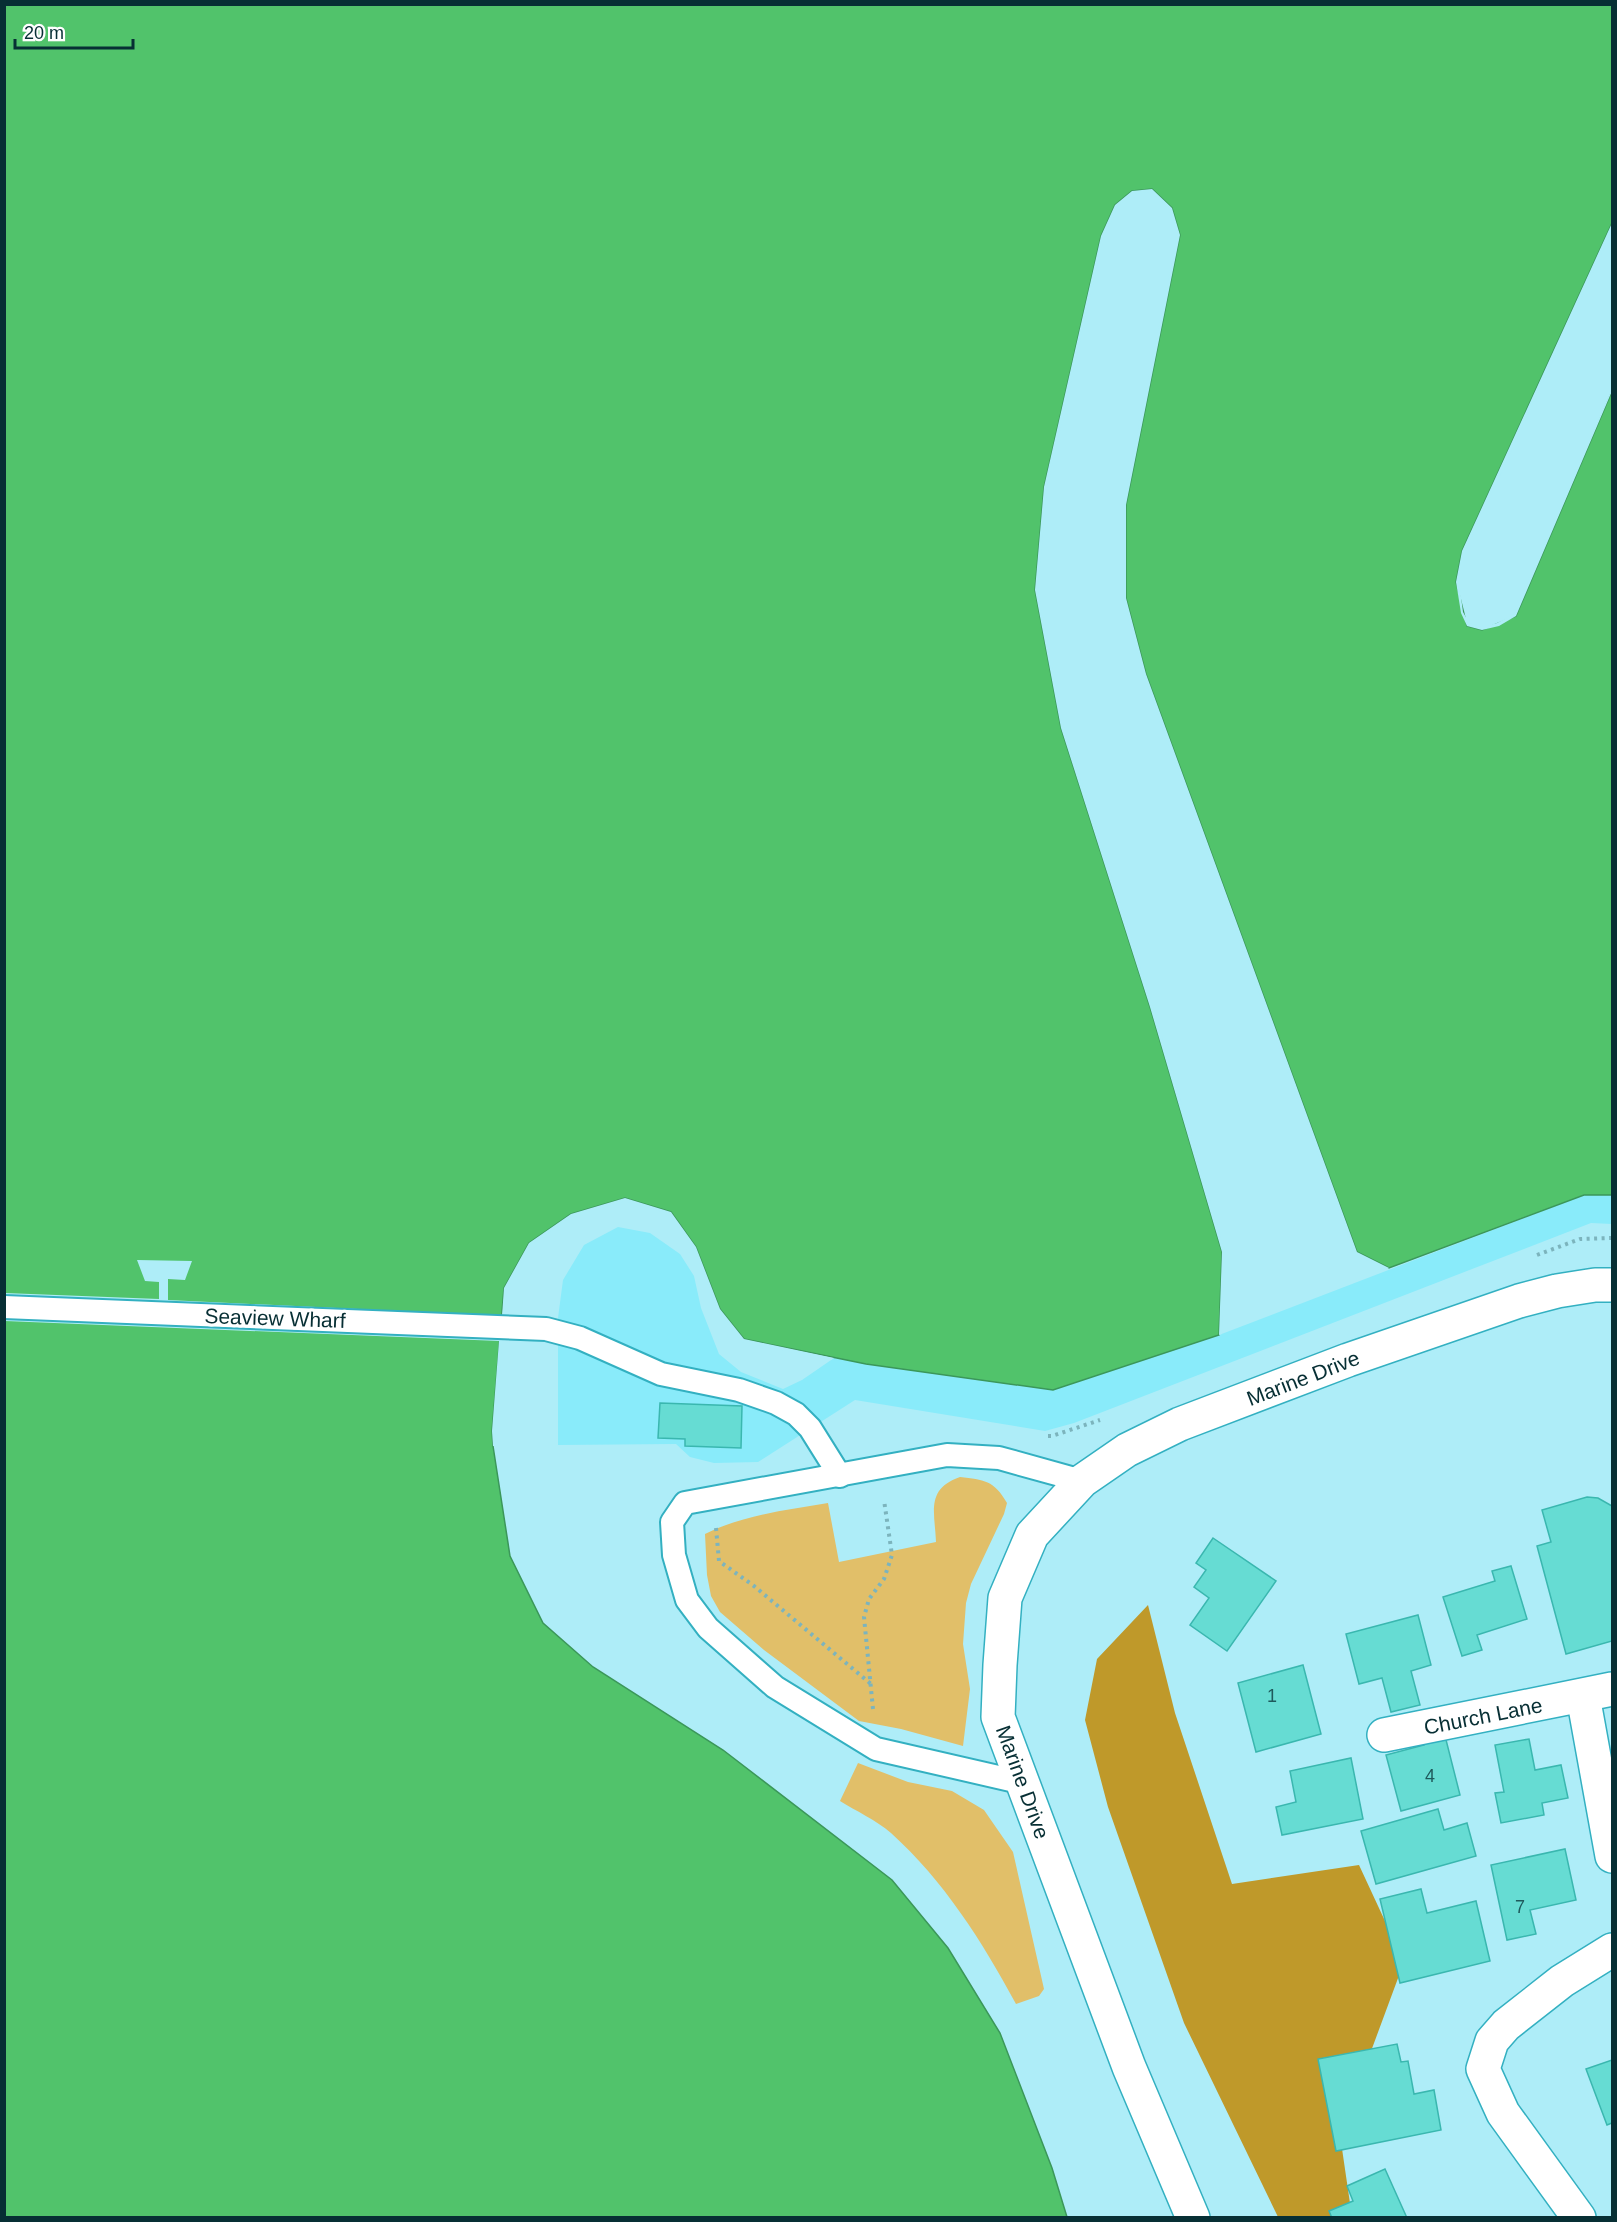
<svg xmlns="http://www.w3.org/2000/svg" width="1617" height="2222" font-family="Arial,sans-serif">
<rect width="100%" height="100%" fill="#aeedf8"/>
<polygon fill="#89ebfa" points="1584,1195 1612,1195 1612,1224 1591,1223 1074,1423 1045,1431 855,1400 758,1462 714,1463 690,1457 676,1444 558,1445 558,1318 563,1280 584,1245 618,1227 650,1233 680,1254 694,1276 701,1308 719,1354 741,1372 783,1389 802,1380 834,1358 1053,1390 1219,1335"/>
<g fill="#e1bf69">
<path d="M960,1477c24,3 34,3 47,26l-3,11 -33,70 -5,19 -3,41 7,45 -7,57 -62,-17 -42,-8 -95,-71 -44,-38 -9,-16 -4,-21 -2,-41c38,-19 81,-24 123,-31l11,59 97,-20c-1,-29 -11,-53 24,-65z"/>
<path d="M858,1763l50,19 44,9 32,19 29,42 31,137 -5,7 -23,8c-34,-63 -72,-123 -125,-171 -15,-13 -35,-22 -51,-32z"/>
</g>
<polygon fill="#bf992a" points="1148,1605 1175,1713 1232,1884 1359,1865 1404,1962 1340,2135 1352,2217 1278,2217 1184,2023 1108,1807 1085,1720 1097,1659"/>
<polygon fill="#51c36b" stroke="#3b975a" stroke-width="1.5" points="5,5 1612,5 1612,223 1462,551 1456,582 1467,626 1482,630 1516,616 1612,391 1612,1195 1584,1195 1389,1268 1357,1252 1146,674 1126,598 1126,505 1180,235 1172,208 1152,189 1132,191 1115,205 1101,236 1044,487 1035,590 1061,728 1150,1007 1222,1252 1219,1335 1053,1390 866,1364 744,1339 720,1309 696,1247 671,1212 625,1198 571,1214 529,1243 504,1288 492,1431 493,1446 510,1556 543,1623 593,1667 723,1750 892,1880 948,1948 1000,2033 1052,2168 1067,2217 5,2218"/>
<g fill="#aeedf8">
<polygon points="1152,189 1172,208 1180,235 1126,505 1126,598 1146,674 1357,1252 1389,1268 1385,1270 1354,1253 1143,675 1123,599 1123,505 1177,236 1169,209 1151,192 1133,194 1118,207 1104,237 1047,488 1038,590 1064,727 1153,1006 1225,1251 1222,1334 1219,1335 1222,1252 1150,1007 1061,728 1035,590 1044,487 1101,236 1115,205 1132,191"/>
<polygon points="1612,223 1612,231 1465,552 1459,582 1463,612 1469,623 1482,627 1497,623 1514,614 1612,388 1612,391 1516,616 1499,626 1482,630 1467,626 1461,613 1456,582 1462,551"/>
<polygon points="625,1198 671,1212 696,1247 720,1309 744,1339 834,1358 831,1360 742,1342 718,1311 694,1248 669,1214 625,1201 572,1216 531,1245 507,1289 495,1431 496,1446 493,1446 492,1431 499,1341 5,1321 5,1293 159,1299 159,1282 145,1281 137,1260 192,1261 185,1280 168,1279 168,1300 502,1316 504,1288 529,1243 571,1214"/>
</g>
<g fill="#66dcd3" stroke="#3ab7af" stroke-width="1.5">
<polygon points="660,1403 742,1406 741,1448 685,1446 685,1439 658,1438"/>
<polygon points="1587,1497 1598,1498 1612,1506 1612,1641 1566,1654 1537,1546 1551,1542 1542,1510"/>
<polygon points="1213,1538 1276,1581 1227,1651 1190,1625 1209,1598 1194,1587 1206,1570 1196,1563"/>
<polygon points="1511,1566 1527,1619 1477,1635 1482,1650 1462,1656 1443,1597 1495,1581 1492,1571"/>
<polygon points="1418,1615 1431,1665 1411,1671 1420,1705 1391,1712 1382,1678 1359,1684 1346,1634"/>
<polygon points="1303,1665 1321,1734 1256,1752 1238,1683"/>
<polygon points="1443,1728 1460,1795 1401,1811 1386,1755 1424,1745 1421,1734"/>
<polygon points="1529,1739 1535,1770 1561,1765 1568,1798 1542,1803 1544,1815 1501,1823 1495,1793 1504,1792 1495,1745"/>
<polygon points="1351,1758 1363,1819 1282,1835 1276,1807 1296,1802 1290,1771"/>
<polygon points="1438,1809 1444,1830 1467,1823 1476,1856 1376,1884 1361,1831"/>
<polygon points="1565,1849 1576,1900 1530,1910 1536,1934 1507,1940 1491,1865"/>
<polygon points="1421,1889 1427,1913 1476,1901 1490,1961 1400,1983 1380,1899"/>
<polygon points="1397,2044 1401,2062 1408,2061 1414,2094 1434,2090 1441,2130 1336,2151 1318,2059"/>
<polygon points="1612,2060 1612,2123 1607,2125 1586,2069"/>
<polygon points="1385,2169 1407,2218 1332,2218 1329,2211 1353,2201 1347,2186"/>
</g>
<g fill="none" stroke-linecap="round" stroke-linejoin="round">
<g stroke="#33b0c1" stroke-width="26">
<g id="lane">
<polyline points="4,1307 546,1329 580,1338 661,1374 739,1390 776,1403 796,1414 810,1428 840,1476"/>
<polyline points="1024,1783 876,1749 775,1687 708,1628 687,1600 674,1555 672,1522 685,1503 947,1455 999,1458 1082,1481"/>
</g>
</g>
<g stroke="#33b0c1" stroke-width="36">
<g id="street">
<polyline points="1583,1696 1612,1856"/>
<polyline points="1384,1735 1612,1689"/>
<polyline points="1579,2218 1503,2113 1483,2069 1492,2041 1506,2025 1562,1981 1612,1950"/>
</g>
</g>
<g stroke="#33b0c1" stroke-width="36">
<polyline id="secondary" points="1193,2218 1129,2067 998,1717 1000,1665 1005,1598 1032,1535 1082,1481 1127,1450 1180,1424 1348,1360 1519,1301 1557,1291 1595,1285 1612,1285"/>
</g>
<g stroke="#7cb4bd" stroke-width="4" stroke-dasharray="3 4.5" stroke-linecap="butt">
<polyline points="1537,1255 1580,1239 1612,1238"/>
<polyline points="1048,1436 1052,1436 1100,1420"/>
<polyline points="716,1528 719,1561 754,1586 871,1684"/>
<polyline points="873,1709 864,1617 869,1599 884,1579 892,1555 884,1500"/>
</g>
<use href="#lane" stroke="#fff" stroke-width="22"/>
<use href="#street" stroke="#fff" stroke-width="33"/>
<use href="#secondary" stroke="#fff" stroke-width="33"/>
</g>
<g text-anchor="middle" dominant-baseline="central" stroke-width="6" stroke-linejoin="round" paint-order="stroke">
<g font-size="18" fill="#1f5a5c">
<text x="1272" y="1696">1</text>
<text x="1430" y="1776">4</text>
<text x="1520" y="1907">7</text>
</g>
<g font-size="21" fill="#072f34" stroke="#fff">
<text transform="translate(275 1318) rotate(2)">Seaview Wharf</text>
<text transform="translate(1303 1378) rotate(-21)">Marine Drive</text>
<text transform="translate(1483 1716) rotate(-11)">Church Lane</text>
<text transform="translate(1023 1782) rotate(70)">Marine Drive</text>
</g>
</g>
<rect width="1617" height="2222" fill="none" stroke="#072f34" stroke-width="12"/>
<path d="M15 39v9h118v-9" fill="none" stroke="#072f34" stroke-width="3"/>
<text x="24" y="39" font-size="18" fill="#072f34" stroke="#ffffff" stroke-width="4.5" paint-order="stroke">20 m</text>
</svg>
